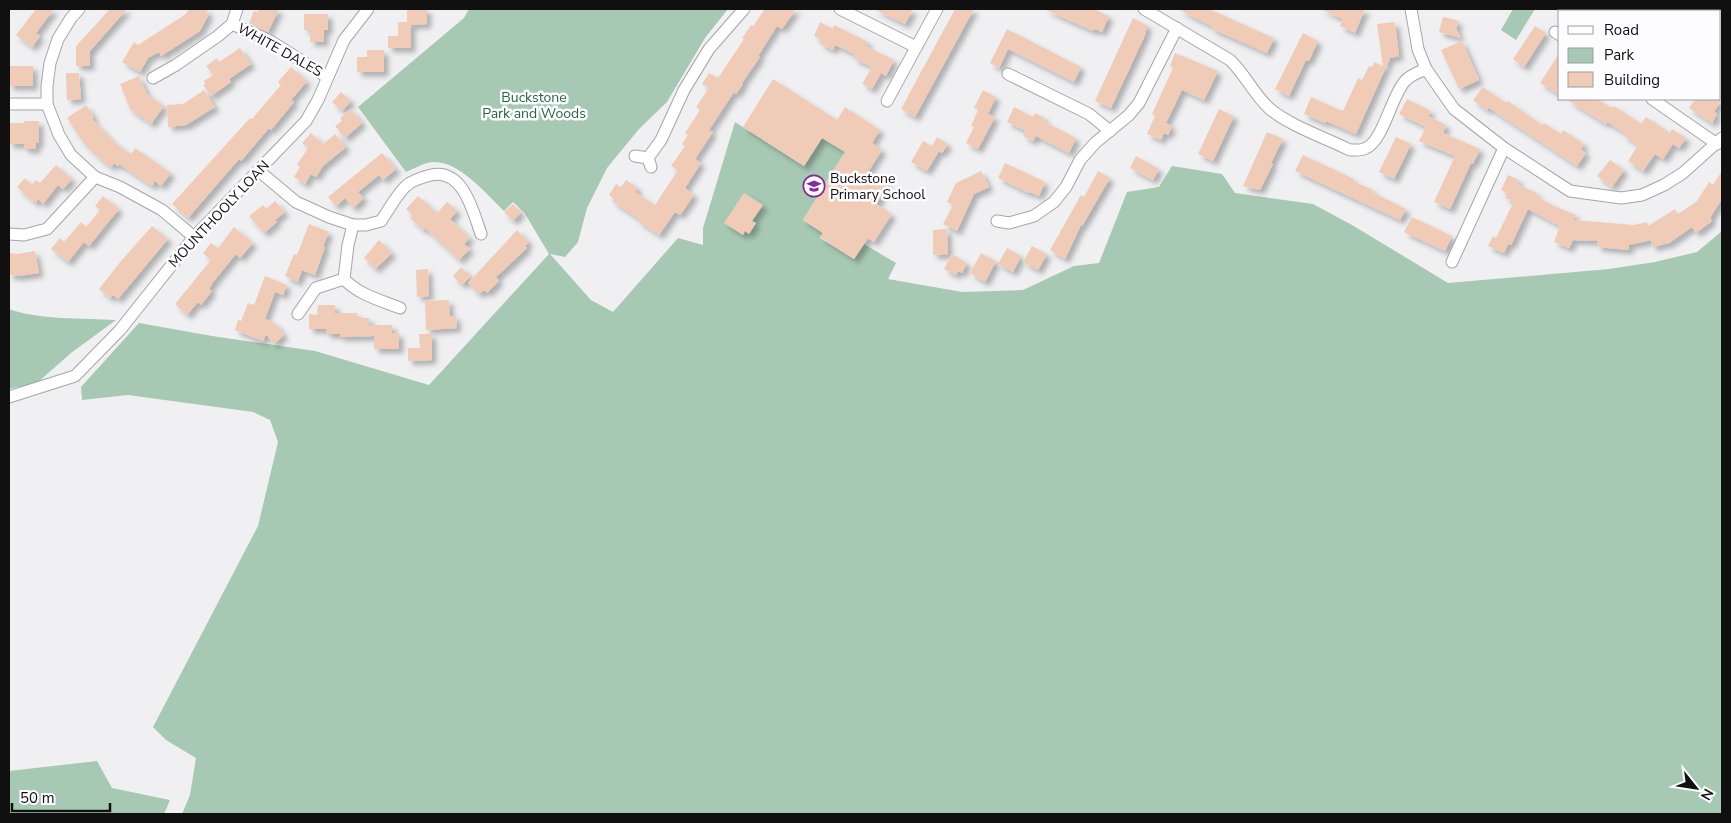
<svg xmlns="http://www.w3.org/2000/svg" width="1731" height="823" font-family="'Nunito Sans',sans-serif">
<defs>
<filter id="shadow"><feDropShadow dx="4.5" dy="4.5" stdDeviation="2.5" flood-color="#0004"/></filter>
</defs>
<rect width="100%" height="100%" fill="#f0f0f3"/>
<g fill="#a7c8b3">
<path d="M469,9h259l-23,29 -38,64 -28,27 -32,39 -20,40 -9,34 -13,15 -15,-3 41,46 22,12 65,-74 25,7v-17l32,-106 69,44 18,-28 23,14 -42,68 20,13 -3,5 34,21 10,-15 32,19 -8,16 74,13 61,-2 51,-24 25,-3 28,-71 32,-5 13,-21 50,8 13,19 78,11 39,21 96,58 161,-14 46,-7 42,-10 25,-21v583h-1540l8,-19 6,-37 -30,-18 -13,-13 105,-201 20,-84 -8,-22 -17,-8 -125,-17 -46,5 -1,-13 58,-64 73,13 103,15 114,34 120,-131 -25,-42 -11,-10 -9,9c-18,-17 -49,-56 -77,-48 -7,2 -14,6 -21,9l-48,-65 106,-89z"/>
<polygon points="1513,9 1535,9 1516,40 1501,30"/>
<path d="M9,309c29,11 75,9 107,11l-45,33 -34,30 -28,6z"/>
<polygon points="97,761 112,788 170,800 164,814 9,814 9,771"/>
</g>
<g fill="#f0cbb8" filter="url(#shadow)">
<polygon points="36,9 54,9 36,33 40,36 32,47 16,35"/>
<polygon points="110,9 127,9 90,51 90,66 76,66 76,46"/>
<polygon points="189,9 208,9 206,12 209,14 200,31 161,56 159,52 148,58 140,72 122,62 134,42 138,45 186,14"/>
<polygon points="259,9 279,9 268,32 249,23 254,11 258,12"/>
<polygon points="407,9 427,9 427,24 411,25 411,48 388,48 388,36 398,36 398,22 407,22"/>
<polygon points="765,9 796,9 782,29 777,26 758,56 760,57 742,83 743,84 736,94 734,92 709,130 713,132 695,159 701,163 685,188 694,195 680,215 675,212 659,235 638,221 639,219 612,201 614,199 609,195 616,184 621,187 626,180 638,188 635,192 655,205 678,170 671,166 685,146 682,144 688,135 685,133 700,110 696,107 709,88 702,84 709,73 718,78 744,39 742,38 751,25 753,26"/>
<polygon points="874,9 913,9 905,24"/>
<polygon points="955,9 974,9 915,117 901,109"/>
<polygon points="1044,9 1094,9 1109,16 1102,32 1095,29 1093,31"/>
<polygon points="1178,9 1209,9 1274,38 1267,53 1212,29 1213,27"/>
<polygon points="1320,9 1365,9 1355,33 1340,26 1343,19"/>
<polygon points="304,14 328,14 328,30 324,30 324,42 310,42 310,30 304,30"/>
<polygon points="1443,17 1459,21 1456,28 1461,38 1439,32"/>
<polygon points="1133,18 1148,26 1145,32 1146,33 1111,108 1095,101"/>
<polygon points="820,22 833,29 834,25 868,42 866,46 894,60 886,76 881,73 872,89 862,84 872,67 853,58 855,54 835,45 833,50 820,44 822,40 814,36"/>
<polygon points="1395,22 1399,56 1390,58 1356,134 1326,121 1325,123 1304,114 1311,97 1342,111 1344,109 1358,78 1362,80 1369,66 1372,67 1374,62 1383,66 1377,24"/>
<polygon points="1535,26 1546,33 1524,67 1513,59"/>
<polygon points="1007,29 1081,67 1074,82 1008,49 999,68 990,63"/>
<polygon points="1303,33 1318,41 1309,61 1306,60 1289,96 1275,89"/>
<polygon points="1462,41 1479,80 1459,89 1441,50"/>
<polygon points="240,48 251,64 229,79 231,82 211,96 203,85 205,84 204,81 213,75 206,66 217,58 219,62"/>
<polygon points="367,50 384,50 384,72 357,72 357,57 367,57"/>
<polygon points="1560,52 1560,95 1540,83"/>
<polygon points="1175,53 1218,71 1204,100 1182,90 1166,123 1172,126 1168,135 1164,133 1161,140 1147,134 1155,116 1152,114 1173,68 1170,66"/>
<rect x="9" y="66" width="24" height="20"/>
<polygon points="291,67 307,81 291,100 294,102 271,130 269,128 241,161 239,159 188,218 172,204 250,118 252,119 281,85 278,82"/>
<polygon points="66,73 79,73 81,99 67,100"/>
<polygon points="139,76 147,94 164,106 151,124 130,109 120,84"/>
<polygon points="773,79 837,120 845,107 880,130 872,143 882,150 868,172 888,185 876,204 892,214 874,242 868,238 854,259 820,237 823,233 803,220 845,152 822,138 804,166 743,127"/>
<polygon points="1483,87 1506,103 1508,101 1542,125 1544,123 1561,134 1563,130 1584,144 1581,149 1586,153 1577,166 1489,108 1487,110 1473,100"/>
<polygon points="204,90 215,107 186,125 168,127 167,105 183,104"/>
<polygon points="983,90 996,97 988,114 995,117 978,149 966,143 974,127 971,126 978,110 974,108"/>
<polygon points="341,92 351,101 342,111 332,102"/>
<polygon points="1407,99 1431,111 1428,116 1446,125 1443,133 1480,149 1473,164 1471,163 1450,209 1434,202 1455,156 1419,141 1426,127 1399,114"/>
<polygon points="1566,99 1597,99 1612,108 1614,106 1641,124 1646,117 1670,133 1672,129 1686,138 1679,148 1673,144 1663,159 1655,154 1643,171 1628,161 1638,145 1623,135 1625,133 1607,122 1606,124"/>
<polygon points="1695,99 1722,99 1714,112 1717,114 1712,123 1689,108"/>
<polygon points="86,105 94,117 92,119 114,142 131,154 135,148 171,173 161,186 155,181 152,186 119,164 118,166 114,163 111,167 98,157 83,142 67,118"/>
<polygon points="1014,107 1033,117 1035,113 1045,118 1043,121 1076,138 1069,153 1036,136 1033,141 1023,136 1026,131 1007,122"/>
<polygon points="351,109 362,123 345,138 335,126 342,121 340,118"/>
<polygon points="1219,109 1234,116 1213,161 1198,154"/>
<polygon points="24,121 39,121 39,143 36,143 36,149 24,149 24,144 9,144 9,123 24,123"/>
<polygon points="1267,132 1283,139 1271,163 1273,164 1260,190 1243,186"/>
<polygon points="311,133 323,144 335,134 346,147 323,166 316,177 311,174 305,184 294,177 300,167 297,165 308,148 302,143"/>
<polygon points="937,137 948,144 942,153 939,151 927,171 911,162 923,141 932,146"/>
<polygon points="1396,137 1411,144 1394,179 1379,172"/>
<polygon points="382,153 396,169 383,180 379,175 358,192 364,198 353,208 345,198 336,206 328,197"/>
<polygon points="1303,155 1354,179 1353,181 1373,190 1372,192 1406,209 1400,220 1295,171"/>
<polygon points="1136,156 1159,169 1153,180 1130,168"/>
<polygon points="1610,160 1624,170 1612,187 1597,176"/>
<polygon points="1005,163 1045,182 1039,196 1030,192 1029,193 998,178"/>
<polygon points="56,165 72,179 63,189 58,185 43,204 38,199 35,203 17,187 25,178 32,185 36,180 40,183"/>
<polygon points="981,171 989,187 974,194 957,231 943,224 953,205 947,202 956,183"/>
<polygon points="1098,171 1110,178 1082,226 1081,225 1065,259 1050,250 1081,195 1084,197"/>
<polygon points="1722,171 1722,199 1710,218 1712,221 1696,233 1692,227 1669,243 1652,247 1651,240 1629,245 1629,250 1597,247 1598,241 1573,240 1569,248 1554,242 1560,226 1528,209 1511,245 1508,244 1504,253 1488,246 1493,236 1496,238 1514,201 1505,198 1507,193 1501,190 1508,175 1519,180 1517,184 1537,193 1536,196 1554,206 1576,215 1573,220 1634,225 1647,222 1648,226 1675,209 1678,214 1697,201 1709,182 1713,185"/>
<polygon points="744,193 763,205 752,221 756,223 749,234 745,231 743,235 724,223"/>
<polygon points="103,196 119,209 89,246 84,242 68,262 51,249 60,238 64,242 81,222 86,227 100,210 95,206"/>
<polygon points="418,196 437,213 447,202 457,211 450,219 470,238 464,244 470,249 459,260 425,228 423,230 410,218 413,215 406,209"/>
<polygon points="275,201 285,212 275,220 277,222 264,233 249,216 263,205 266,209"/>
<polygon points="513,204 521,212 513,221 504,212"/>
<polygon points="1412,217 1452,236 1445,251 1404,232"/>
<polygon points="309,224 329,232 323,246 325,247 315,275 302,270 298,282 285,276 294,254 297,255"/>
<polygon points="152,226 168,239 118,299 113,295 110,298 99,289 121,261"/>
<polygon points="234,227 253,243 240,258 236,254 213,282 209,289 212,291 201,305 198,302 187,315 175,304 211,260 203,253 211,243 218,248"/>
<polygon points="947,229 948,254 933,255 933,230"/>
<polygon points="517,230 529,242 525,246 527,248 496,277 499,281 487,293 484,290 479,294 468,283"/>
<polygon points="379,240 392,253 375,269 364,258"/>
<polygon points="1032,246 1047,254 1038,270 1023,262"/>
<polygon points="1007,248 1021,256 1013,272 998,264"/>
<polygon points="35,251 39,273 19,276 9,275 9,253 18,254"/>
<polygon points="981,253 996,261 985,282 970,273"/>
<polygon points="952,254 967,263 962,273 958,271 956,275 944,269"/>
<polygon points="461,267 471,276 462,285 453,276"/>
<polygon points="428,269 429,296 417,297 416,270"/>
<polygon points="265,276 287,285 283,295 275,292 265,319 275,323 284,335 274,344 266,334 263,341 235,330 238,320 241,321 248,303 254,305"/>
<polygon points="449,300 450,316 456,316 457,328 426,330 425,301"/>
<polygon points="318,305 335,305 335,313 357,313 357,318 369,318 369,325 392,325 392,333 399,333 399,349 374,349 374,336 340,337 340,334 326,334 326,329 309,329 309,314 317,315"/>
<polygon points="419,334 432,334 432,360 408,361 408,348 420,348"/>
</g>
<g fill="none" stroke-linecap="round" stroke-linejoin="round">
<g stroke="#a5a4a8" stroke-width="13">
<g id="minor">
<polyline points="79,9 71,18 58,39 50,63 47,86 47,104 59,135 71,155 95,177 120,187 162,210 194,237"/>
<polyline points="840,9 916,47"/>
<path d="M1144,9l86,51c15,14 24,35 40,49 20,17 56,29 80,41 6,0 11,1 16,-2 17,-7 25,-51 39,-67 5,-6 14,-9 21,-12"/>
<polyline points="1411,9 1418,49 1426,69 1454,109 1504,148 1570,191 1621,198 1642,195 1664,185 1683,173 1722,138"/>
<polyline points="232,24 272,42 327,77"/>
<polyline points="1555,32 1560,35"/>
<polyline points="1008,74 1089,114 1110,131"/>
<polyline points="153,78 176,65 218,36 232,24 237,9"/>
<polyline points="1652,99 1717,144"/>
<polyline points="887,101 937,9"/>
<polyline points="9,104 47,104"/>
<polyline points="635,156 648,158 651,167"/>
<polyline points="648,158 661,140 684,90 709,49 744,9"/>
<path d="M259,171l37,31 33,15 24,8h13l15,-4c7,-10 16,-27 25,-35 6,-6 17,-9 25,-11 32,-7 42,36 50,59"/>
<polyline points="997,221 1009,223 1034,216 1054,202 1066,187 1080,160 1095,143 1129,115 1139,103 1177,28"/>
<path d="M353,225l-5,20 -4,34c15,16 36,21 56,29"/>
<polyline points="9,234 24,235 47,229 95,177"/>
<polyline points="1452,262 1504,148"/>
<polyline points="298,314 316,288 344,279"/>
<polyline points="9,397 75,376 120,330 194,237 306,121 318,100 344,40 368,9"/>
</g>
</g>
<use href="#minor" stroke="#fff" stroke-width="11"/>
</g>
<defs>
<g id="school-ring" transform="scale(1.125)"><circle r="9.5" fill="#fdfdff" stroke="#822c9a" stroke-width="1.5"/><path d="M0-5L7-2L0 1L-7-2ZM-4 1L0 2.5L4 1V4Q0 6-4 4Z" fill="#822c9a"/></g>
</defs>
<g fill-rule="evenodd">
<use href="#school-ring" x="814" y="186"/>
</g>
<g text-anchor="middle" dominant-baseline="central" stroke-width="5" stroke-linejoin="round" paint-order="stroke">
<g font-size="14" fill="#101011" stroke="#fdfdff">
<text transform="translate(280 50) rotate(29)">WHITE DALES</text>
<text transform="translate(219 214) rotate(-47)">MOUNTHOOLY LOAN</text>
</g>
<g font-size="14" fill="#2b6445" stroke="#fdfdff">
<text x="534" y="97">Buckstone<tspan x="534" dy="16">Park and Woods</tspan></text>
</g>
<g font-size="14" fill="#101011" stroke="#fdfdff" text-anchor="start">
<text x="830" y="178">Buckstone<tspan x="830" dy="16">Primary School</tspan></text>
</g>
</g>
<rect width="1731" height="823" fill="none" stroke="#101011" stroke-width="20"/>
<rect x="1558" y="10" width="162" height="90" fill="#fdfdff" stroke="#9e9ea0"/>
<rect x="1568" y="26" width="25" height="8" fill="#ffffff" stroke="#9e9ea0"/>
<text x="1604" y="35" font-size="15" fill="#101011">Road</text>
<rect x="1568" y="48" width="25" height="15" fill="#a7c8b3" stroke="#9e9ea0"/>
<text x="1604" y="60" font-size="15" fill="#101011">Park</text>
<rect x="1568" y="72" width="25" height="15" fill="#f0cbb8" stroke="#9e9ea0"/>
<text x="1604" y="85" font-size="15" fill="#101011">Building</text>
<g transform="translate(1696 788) rotate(120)" stroke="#fdfdff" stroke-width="4" paint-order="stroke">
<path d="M0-4L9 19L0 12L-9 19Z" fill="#101011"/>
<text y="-8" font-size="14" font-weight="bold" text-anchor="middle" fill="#101011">N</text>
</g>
<path d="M12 803v8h98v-8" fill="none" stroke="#101011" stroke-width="2.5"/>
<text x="20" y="803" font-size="15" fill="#101011" stroke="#fdfdff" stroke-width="4" paint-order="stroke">50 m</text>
</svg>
